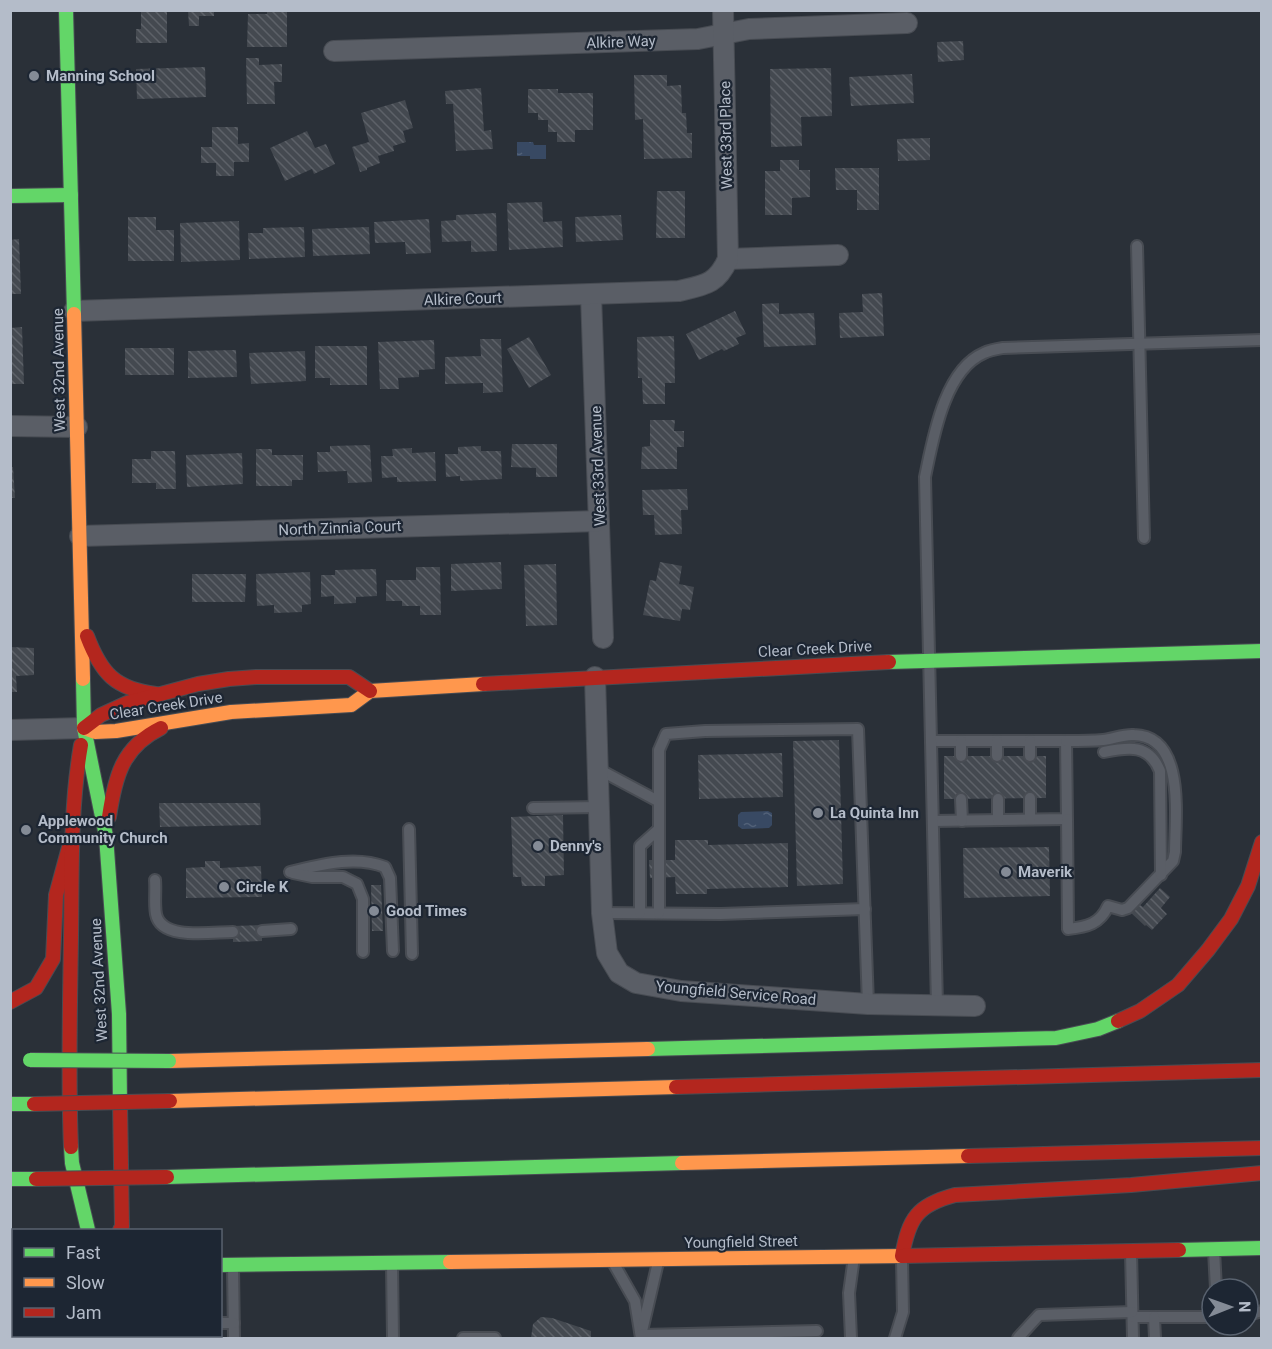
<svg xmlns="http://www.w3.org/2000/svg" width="1272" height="1349" font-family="Roboto,sans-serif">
<defs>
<pattern id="water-ripples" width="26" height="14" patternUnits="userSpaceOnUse" patternTransform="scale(1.5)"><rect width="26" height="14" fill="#384963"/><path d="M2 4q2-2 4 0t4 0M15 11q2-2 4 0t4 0" fill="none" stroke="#526178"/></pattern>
<pattern id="building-back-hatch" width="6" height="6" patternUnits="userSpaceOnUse" patternTransform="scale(1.5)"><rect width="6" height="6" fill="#444950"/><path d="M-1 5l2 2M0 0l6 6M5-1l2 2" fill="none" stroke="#5d6168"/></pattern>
</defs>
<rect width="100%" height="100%" fill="#2a3038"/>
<g fill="url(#water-ripples)">
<polygon points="517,142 533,142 534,145 546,145 546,159 530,159 530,156 517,156"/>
<polygon points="768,811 772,813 772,825 769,828 742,829 738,826 738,815 741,812"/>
</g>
<g fill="url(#building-back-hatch)">
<polygon points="188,10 214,10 214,16 199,16 199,26 189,26"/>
<polygon points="267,10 287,10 287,47 247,47 248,14 267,14"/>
<polygon points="141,12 167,12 167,43 136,43 136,29 141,29"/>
<polygon points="963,41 964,60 938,62 937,42"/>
<polygon points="246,58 259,58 259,65 282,64 282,82 274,82 275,104 247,104"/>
<polygon points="205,67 206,97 137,99 136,69"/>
<polygon points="831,68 832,116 801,117 802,146 771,147 770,69"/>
<polygon points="912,74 914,103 851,106 849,77"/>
<polygon points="634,75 667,75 667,86 681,85 682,113 686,113 687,133 692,133 692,158 644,159 643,119 635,120"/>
<polygon points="481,88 484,131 491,130 493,149 456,151 453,104 446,104 445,91"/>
<polygon points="528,89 558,89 558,93 593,93 593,130 575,130 575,142 557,142 557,132 548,132 548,120 538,120 538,113 528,113"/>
<polygon points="405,100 413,128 403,131 406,142 393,146 394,151 378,156 380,163 367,168 367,170 360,172 352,147 369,142 361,113"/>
<polygon points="212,127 238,127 238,144 249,143 249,162 234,162 234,176 216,176 216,163 201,163 201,147 212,147"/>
<polygon points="307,131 315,148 326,144 335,164 314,174 312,169 285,181 270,148"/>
<polygon points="930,138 930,160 898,161 897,139"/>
<polygon points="780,160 799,160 799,170 810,170 810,197 792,198 792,215 765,215 765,171 780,171"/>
<polygon points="835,168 879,168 879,210 857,210 857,190 836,190"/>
<polygon points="657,191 685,191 685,238 656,238"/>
<polygon points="542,202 543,222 562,221 563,247 509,250 507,203"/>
<polygon points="496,213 497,251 471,252 471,241 442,242 441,221 456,220 456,215"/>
<polygon points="621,215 623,240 576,242 575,217"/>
<polygon points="128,217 156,217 156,230 174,230 174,261 128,261"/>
<polygon points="429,219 431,253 406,254 405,242 375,243 374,222"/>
<polygon points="239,221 240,260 181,262 180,223"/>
<polygon points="304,227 305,257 249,259 248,233 263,233 263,228"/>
<polygon points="369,227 370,254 313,256 312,229"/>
<polygon points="19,239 21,294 10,294 10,240"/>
<polygon points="882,293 884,336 840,338 839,313 863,312 862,294"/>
<polygon points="779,303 779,314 814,313 816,345 764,347 762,304"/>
<polygon points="735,311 746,334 736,338 739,344 724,351 722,349 699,360 686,334"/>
<polygon points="22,327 24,384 10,384 10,328"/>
<polygon points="674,336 675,383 665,383 665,404 643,404 642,378 638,378 637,337"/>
<polygon points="529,337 551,375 529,388 507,349"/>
<polygon points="480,339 501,339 503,392 483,393 483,383 445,384 445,357 481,356"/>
<polygon points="434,340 435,369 419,370 419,377 398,378 399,389 380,389 378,342"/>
<polygon points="315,346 367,346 367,385 330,385 330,378 315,378"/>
<rect x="125" y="348" width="49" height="27"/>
<polygon points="236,350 237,377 188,378 188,351"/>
<polygon points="305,351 306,381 251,384 249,353"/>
<polygon points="650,420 675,420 674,431 684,431 684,447 677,447 677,469 641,469 642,447 650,446"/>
<polygon points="512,444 557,444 557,477 536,477 536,468 511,467"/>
<polygon points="370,445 372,482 348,483 347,471 318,472 317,452 330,452 330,446"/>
<polygon points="481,446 481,451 501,451 502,479 460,481 460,476 446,477 445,454 458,454 458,447"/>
<polygon points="412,448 412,453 435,452 436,481 397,482 397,477 382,478 381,456 393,456 392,449"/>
<polygon points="256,449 272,449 272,455 303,455 303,480 292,480 292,486 256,486"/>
<polygon points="151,451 175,451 176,489 156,489 156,483 132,483 132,459 151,459"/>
<polygon points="242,453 243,484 187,487 186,455"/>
<polygon points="10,467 13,467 15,498 10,498"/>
<polygon points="687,489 688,510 681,510 682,534 655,535 654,515 643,515 642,490"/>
<polygon points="501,562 502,589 451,591 451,564"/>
<polygon points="660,562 682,566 679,584 694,587 690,610 682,609 680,621 643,615 650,580 656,581"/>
<polygon points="556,564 557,625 526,626 524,565"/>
<polygon points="416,567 440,567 441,615 420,615 420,606 402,606 402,601 386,601 386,580 416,580"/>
<polygon points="376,569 377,596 356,597 356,603 334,604 334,596 321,597 321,575 335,575 335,570"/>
<polygon points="310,572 311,604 302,605 302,612 274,613 274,605 257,606 256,574"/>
<polygon points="192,574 246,574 245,602 192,602"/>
<polygon points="10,647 34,648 34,675 16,676 17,692 10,692"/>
<polygon points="839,740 843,884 797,886 793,741"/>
<polygon points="782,753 783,797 699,799 698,755"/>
<polygon points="944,756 1046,756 1046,798 944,799"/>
<polygon points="159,803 260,803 261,825 160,827"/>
<polygon points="563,815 564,875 545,876 545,886 522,886 521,877 513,877 511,817"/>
<polygon points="675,840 708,840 708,845 788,843 788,887 707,889 707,894 676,894 675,877 650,878 649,860 675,860"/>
<polygon points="1049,847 1050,896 964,898 963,848"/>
<polygon points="205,861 220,861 220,868 261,866 262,897 186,898 186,868 205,867"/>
<polygon points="371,885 381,885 383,931 372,931"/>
<polygon points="1160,888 1170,897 1161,908 1167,914 1152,930 1146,925 1145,926 1129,911 1137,903 1143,907"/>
<polygon points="262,925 262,941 233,942 233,926"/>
<polygon points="541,1317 552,1318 591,1331 591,1338 531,1338 533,1324"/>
</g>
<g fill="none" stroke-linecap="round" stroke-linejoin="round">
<g stroke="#484c53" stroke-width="14">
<g id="lane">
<polyline points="1137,246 1144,538"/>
<polyline points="931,741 1066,741 1067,819 933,821"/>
<polyline points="997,741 997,756"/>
<path d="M1066,741c12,0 25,0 37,-1 10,-1 21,-6 31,-5 52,1 41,83 41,117l-2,9 -45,47 -6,2 -14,-4c-8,18 -21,21 -40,23l-1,-110"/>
<path d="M1104,752c25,-5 45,-8 56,19l1,104"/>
<polyline points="961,756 961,741"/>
<polyline points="1030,756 1030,741"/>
<polyline points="598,769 658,801"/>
<polyline points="1030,798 1030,819"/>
<polyline points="961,799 962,821"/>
<polyline points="998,799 998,820"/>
<polyline points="533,808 599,807"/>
<polyline points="409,829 412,954"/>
<path d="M290,872c30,-7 65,-17 95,-5l5,11 3,73"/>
<polyline points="293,873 312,877 343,877 357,884 363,899 363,952"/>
<path d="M155,880c1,11 -1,23 1,34 5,27 56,18 77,18"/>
<polyline points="602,913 721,914 865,909"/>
<polyline points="640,913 640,846 659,829"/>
<polyline points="659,913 659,750 666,734 705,731 858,729 868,1004"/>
<polyline points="262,931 291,929"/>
<path d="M937,1006l-12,-529c8,-38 19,-107 59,-124 6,-3 13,-4 19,-5l259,-8"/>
<polyline points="1214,1250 1216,1289"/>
<polyline points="1131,1252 1133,1338"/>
<polyline points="392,1264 393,1338"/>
<polyline points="614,1264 635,1301 641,1338"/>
<polyline points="233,1267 234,1338"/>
<polyline points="1248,1315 1262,1311"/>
<polyline points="1133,1317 1212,1317"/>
<polyline points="1154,1317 1155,1338"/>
<polyline points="220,1323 234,1323"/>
<polyline points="10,1331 14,1331"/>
<polyline points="642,1331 658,1262"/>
<polyline points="641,1335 817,1331"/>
<polyline points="28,1336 30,1338"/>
<polyline points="175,1338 176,1336"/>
<polyline points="463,1338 495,1338"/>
<polyline points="851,1338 849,1293 854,1257"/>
<polyline points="895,1338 903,1312 902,1259"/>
<polyline points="1018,1338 1039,1315 1132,1312"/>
</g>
</g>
<g stroke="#484c53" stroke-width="22">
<g id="street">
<polyline points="334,51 698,39 749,29 907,23"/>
<polyline points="728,259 838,255"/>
<polyline points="591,295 603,638"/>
<path d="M74,311l605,-20c26,-6 38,-7 49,-32l-5,-249"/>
<polyline points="10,426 77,427"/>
<polyline points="80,536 599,521"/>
<polyline points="595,677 602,913 607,953 619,973 636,983 681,991 868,1004 975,1006"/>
<polyline points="10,730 84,728"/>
</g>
</g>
<g stroke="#484c53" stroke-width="16">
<g id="fast">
<polyline points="66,10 74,314"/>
<polyline points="10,196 71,195"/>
<polyline points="889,662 1262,651"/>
<polyline points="83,679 84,728 106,836 119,1014 120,1102"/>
<polyline points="648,1049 1056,1038 1098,1029 1118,1021"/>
<polyline points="10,1104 34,1104"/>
<polyline points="71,1147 72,1163 88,1230"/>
<polyline points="167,1177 682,1163"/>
<polyline points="10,1179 36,1179"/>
<polyline points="1179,1250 1262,1248"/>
<polyline points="220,1265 450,1262"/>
<polyline points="10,1272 14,1272"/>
<polyline points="100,1336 100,1338"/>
<polyline points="126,1338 128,1336"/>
</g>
</g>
<g stroke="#484c53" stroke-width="16">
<g id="slow">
<polyline points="74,314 83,679"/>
<polyline points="84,728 95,732 116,731 231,712 351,705 370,691 483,684"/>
<polyline points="169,1061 648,1049"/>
<polyline points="170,1101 676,1087"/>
<polyline points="682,1163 968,1156"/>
<polyline points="450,1262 903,1256"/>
</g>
</g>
<g stroke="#484c53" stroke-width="16">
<g id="jam">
<path d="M87,636c14,37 28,53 69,58"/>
<polyline points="483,684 889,662"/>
<polyline points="84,728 101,715 127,703 198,684 229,679 256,677 349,677 370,691"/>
<path d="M109,817c6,-40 13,-70 52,-89"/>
<polyline points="10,1002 36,988 53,959 56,895 72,836"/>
<polyline points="1118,1021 1140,1011 1178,985 1208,950 1231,919 1248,886 1262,842"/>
<polyline points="676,1087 1262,1070"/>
<path d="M71,1147c-3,-70 -1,-140 0,-210 1,-64 -1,-129 10,-192"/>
<polyline points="968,1156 1262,1148"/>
<polyline points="120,1230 122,1227 120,1102"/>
<path d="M902,1256c7,-38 15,-51 53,-61l176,-10 131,-12"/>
<polyline points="903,1256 1179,1250"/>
</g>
</g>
<use href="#lane" stroke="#5a5e66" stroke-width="10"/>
<use href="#street" stroke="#5a5e66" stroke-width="20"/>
<use href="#fast" stroke="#63d668" stroke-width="14"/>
<use href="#slow" stroke="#ff974d" stroke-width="14"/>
<use href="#jam" stroke="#b3261e" stroke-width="14"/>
<g stroke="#474c53" stroke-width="16" stroke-linecap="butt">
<polyline id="fast-bridge" points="30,1060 169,1061"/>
</g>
<g stroke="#474c53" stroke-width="16" stroke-linecap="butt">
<g id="jam-bridge">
<polyline points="34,1104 170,1101"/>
<polyline points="36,1179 167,1177"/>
</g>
</g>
<use href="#fast-bridge" stroke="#63d668" stroke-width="14"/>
<use href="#jam-bridge" stroke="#b3261e" stroke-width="14"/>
</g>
<g fill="#848b96" stroke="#1d2633" stroke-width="2">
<circle cx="34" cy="76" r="6"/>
<circle cx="818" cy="813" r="6"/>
<circle cx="26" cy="830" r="6"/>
<circle cx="538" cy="846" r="6"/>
<circle cx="1006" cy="872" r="6"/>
<circle cx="224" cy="887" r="6"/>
<circle cx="374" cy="911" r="6"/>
</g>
<g text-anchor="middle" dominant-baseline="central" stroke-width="4.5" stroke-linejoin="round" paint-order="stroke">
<g font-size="15" fill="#b4bcc9" stroke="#1d2633">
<text transform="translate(621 42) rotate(-2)">Alkire Way</text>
<text transform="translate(726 135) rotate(-91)">West 33rd Place</text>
<text transform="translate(463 299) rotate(-2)">Alkire Court</text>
<text transform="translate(59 370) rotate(-91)">West 32nd Avenue</text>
<text transform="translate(598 466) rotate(-92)">West 33rd Avenue</text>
<text transform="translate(340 528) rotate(-2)">North Zinnia Court</text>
<text transform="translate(815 649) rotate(-3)">Clear Creek Drive</text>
<text transform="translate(166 706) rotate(-9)">Clear Creek Drive</text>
<text transform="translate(99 980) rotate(-93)">West 32nd Avenue</text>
<text transform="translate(736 993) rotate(5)">Youngfield Service Road</text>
<text transform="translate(741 1242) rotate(-1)">Youngfield Street</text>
</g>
<g font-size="15" font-weight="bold" fill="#b4bcc9" stroke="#1d2633" text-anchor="start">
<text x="46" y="76">Manning School</text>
<text x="830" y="813">La Quinta Inn</text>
<text x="38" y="821">Applewood<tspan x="38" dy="17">Community Church</tspan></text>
<text x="550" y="846">Denny's</text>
<text x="1018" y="872">Maverik</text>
<text x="236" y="887">Circle K</text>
<text x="386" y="911">Good Times</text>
</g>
</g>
<rect width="1272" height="1349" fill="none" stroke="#b4bcc9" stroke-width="24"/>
<rect x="12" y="1229" width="210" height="108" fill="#1d2633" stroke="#59626f" stroke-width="1.5"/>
<rect x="24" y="1248" width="30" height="9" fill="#63d668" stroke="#59626f" stroke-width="1.5"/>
<text x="66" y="1259" font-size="18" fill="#b4bcc9">Fast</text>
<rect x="24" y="1278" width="30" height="9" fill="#ff974d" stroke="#59626f" stroke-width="1.5"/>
<text x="66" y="1289" font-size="18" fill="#b4bcc9">Slow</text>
<rect x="24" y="1308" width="30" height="9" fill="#b3261e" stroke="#59626f" stroke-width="1.5"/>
<text x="66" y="1319" font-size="18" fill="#b4bcc9">Jam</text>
<g transform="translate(1230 1307) rotate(89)"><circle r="28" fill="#1d2633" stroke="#59626f" stroke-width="1.5"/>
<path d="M0-4.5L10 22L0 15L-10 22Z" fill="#848b96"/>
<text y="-9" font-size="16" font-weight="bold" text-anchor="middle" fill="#b4bcc9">N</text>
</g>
</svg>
